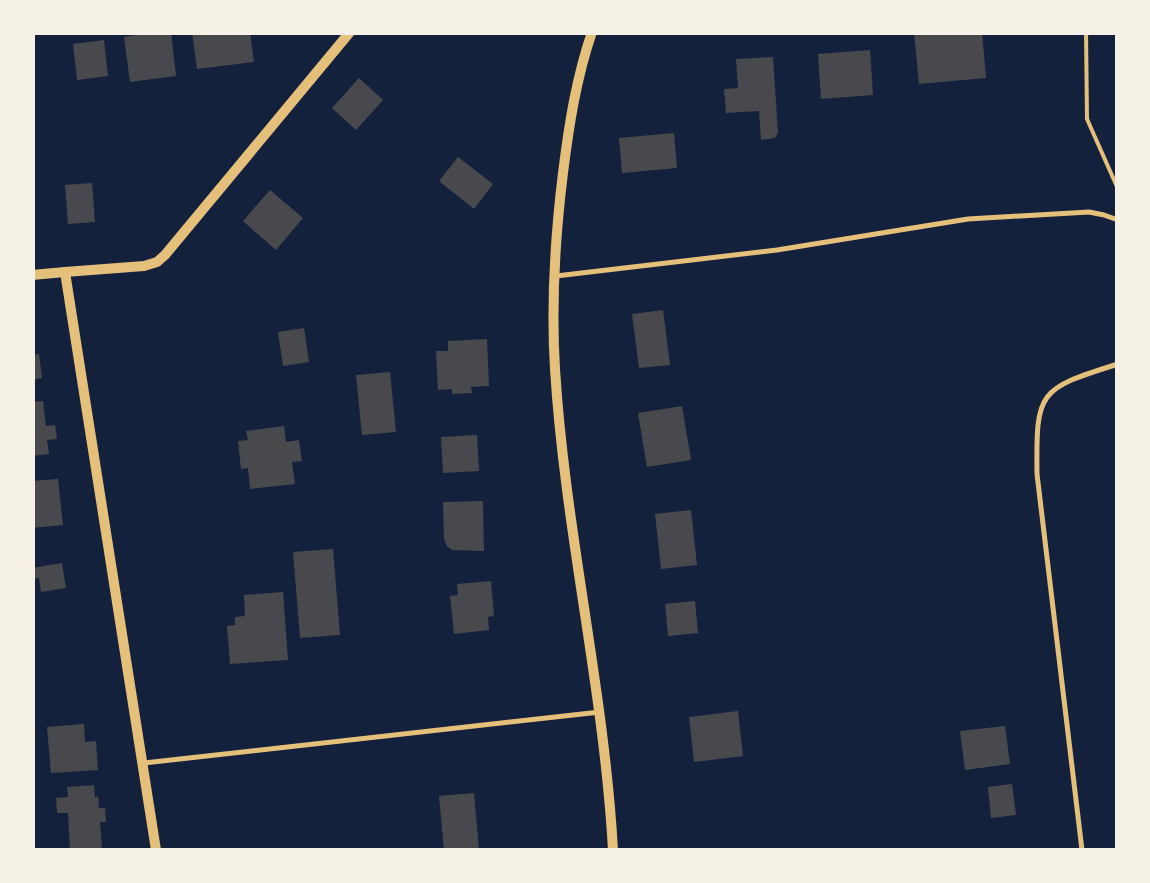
<svg xmlns="http://www.w3.org/2000/svg" width="1150" height="883" font-family="'PT Sans Narrow',sans-serif">
<rect width="100%" height="100%" fill="#14213d"/>
<g fill="#48494c">
<polygon points="155,32 171,32 176,76 130,82 124,37"/>
<polygon points="192,32 250,32 254,62 197,69"/>
<polygon points="914,32 982,32 986,78 919,84"/>
<polygon points="104,40 108,76 77,80 73,44"/>
<polygon points="870,50 873,95 821,99 818,54"/>
<polygon points="773,57 778,133 775,138 761,140 759,111 726,113 724,89 738,88 736,59"/>
<polygon points="359,78 383,100 356,130 332,108"/>
<polygon points="674,133 677,168 622,173 619,138"/>
<polygon points="458,157 493,184 474,209 439,181"/>
<polygon points="92,183 95,222 68,224 65,185"/>
<polygon points="270,190 303,218 276,250 243,221"/>
<polygon points="663,310 670,365 639,368 632,314"/>
<polygon points="304,328 309,362 283,366 278,332"/>
<polygon points="487,339 489,386 471,387 472,393 452,394 452,389 438,390 436,351 448,351 448,341"/>
<polygon points="39,354 42,378 32,380 32,355"/>
<polygon points="390,372 396,432 362,435 356,375"/>
<polygon points="43,401 46,426 55,425 57,439 47,440 49,454 32,456 32,402"/>
<polygon points="682,406 691,460 647,467 638,413"/>
<polygon points="284,426 286,442 299,440 302,461 292,462 295,484 250,489 248,468 241,469 238,441 248,440 246,431"/>
<polygon points="477,435 479,471 443,473 441,437"/>
<polygon points="58,479 63,525 32,528 32,481"/>
<polygon points="483,501 484,551 452,550 447,546 444,539 443,502"/>
<polygon points="691,510 697,565 661,569 655,514"/>
<polygon points="333,549 340,635 300,638 293,552"/>
<polygon points="62,563 66,588 41,592 39,578 32,579 32,568"/>
<polygon points="491,581 494,616 488,617 489,630 454,634 450,596 458,595 457,584"/>
<polygon points="283,592 288,660 230,664 227,626 235,625 235,617 245,616 244,595"/>
<polygon points="695,601 698,633 668,636 665,604"/>
<polygon points="738,711 743,756 694,762 689,717"/>
<polygon points="84,724 85,742 96,741 98,770 51,773 47,727"/>
<polygon points="1005,726 1010,764 965,770 960,731"/>
<polygon points="1012,784 1016,815 991,818 988,787"/>
<polygon points="94,785 95,798 98,796 99,808 105,808 106,822 100,822 102,849 70,850 68,813 57,813 56,798 68,797 67,787"/>
<polygon points="474,793 479,850 444,850 439,796"/>
</g>
<g fill="none" stroke-linecap="round" stroke-linejoin="round">
<polyline stroke="#e5c07b" stroke-width="4" points="1086,32 1087,119 1118,189"/>
<g stroke="#e5c07b" stroke-width="5">
<polyline points="556,276 777,250 968,219 1089,212 1104,215 1118,220"/>
<polyline points="144,763 600,712"/>
<path d="M1082,850l-45,-376c-1,-83 1,-85 81,-110"/>
</g>
<g stroke="#e5c07b" stroke-width="10">
<path d="M592,32c-16,47 -23,93 -29,141 -8,65 -12,131 -8,196 10,162 49,320 58,481"/>
<polyline points="65,272 144,266 157,262 165,255 350,32"/>
<polyline points="32,275 65,272 156,850"/>
</g>
</g>
<rect width="1150" height="883" fill="none" stroke="#f6f1e7" stroke-width="70"/>
</svg>
